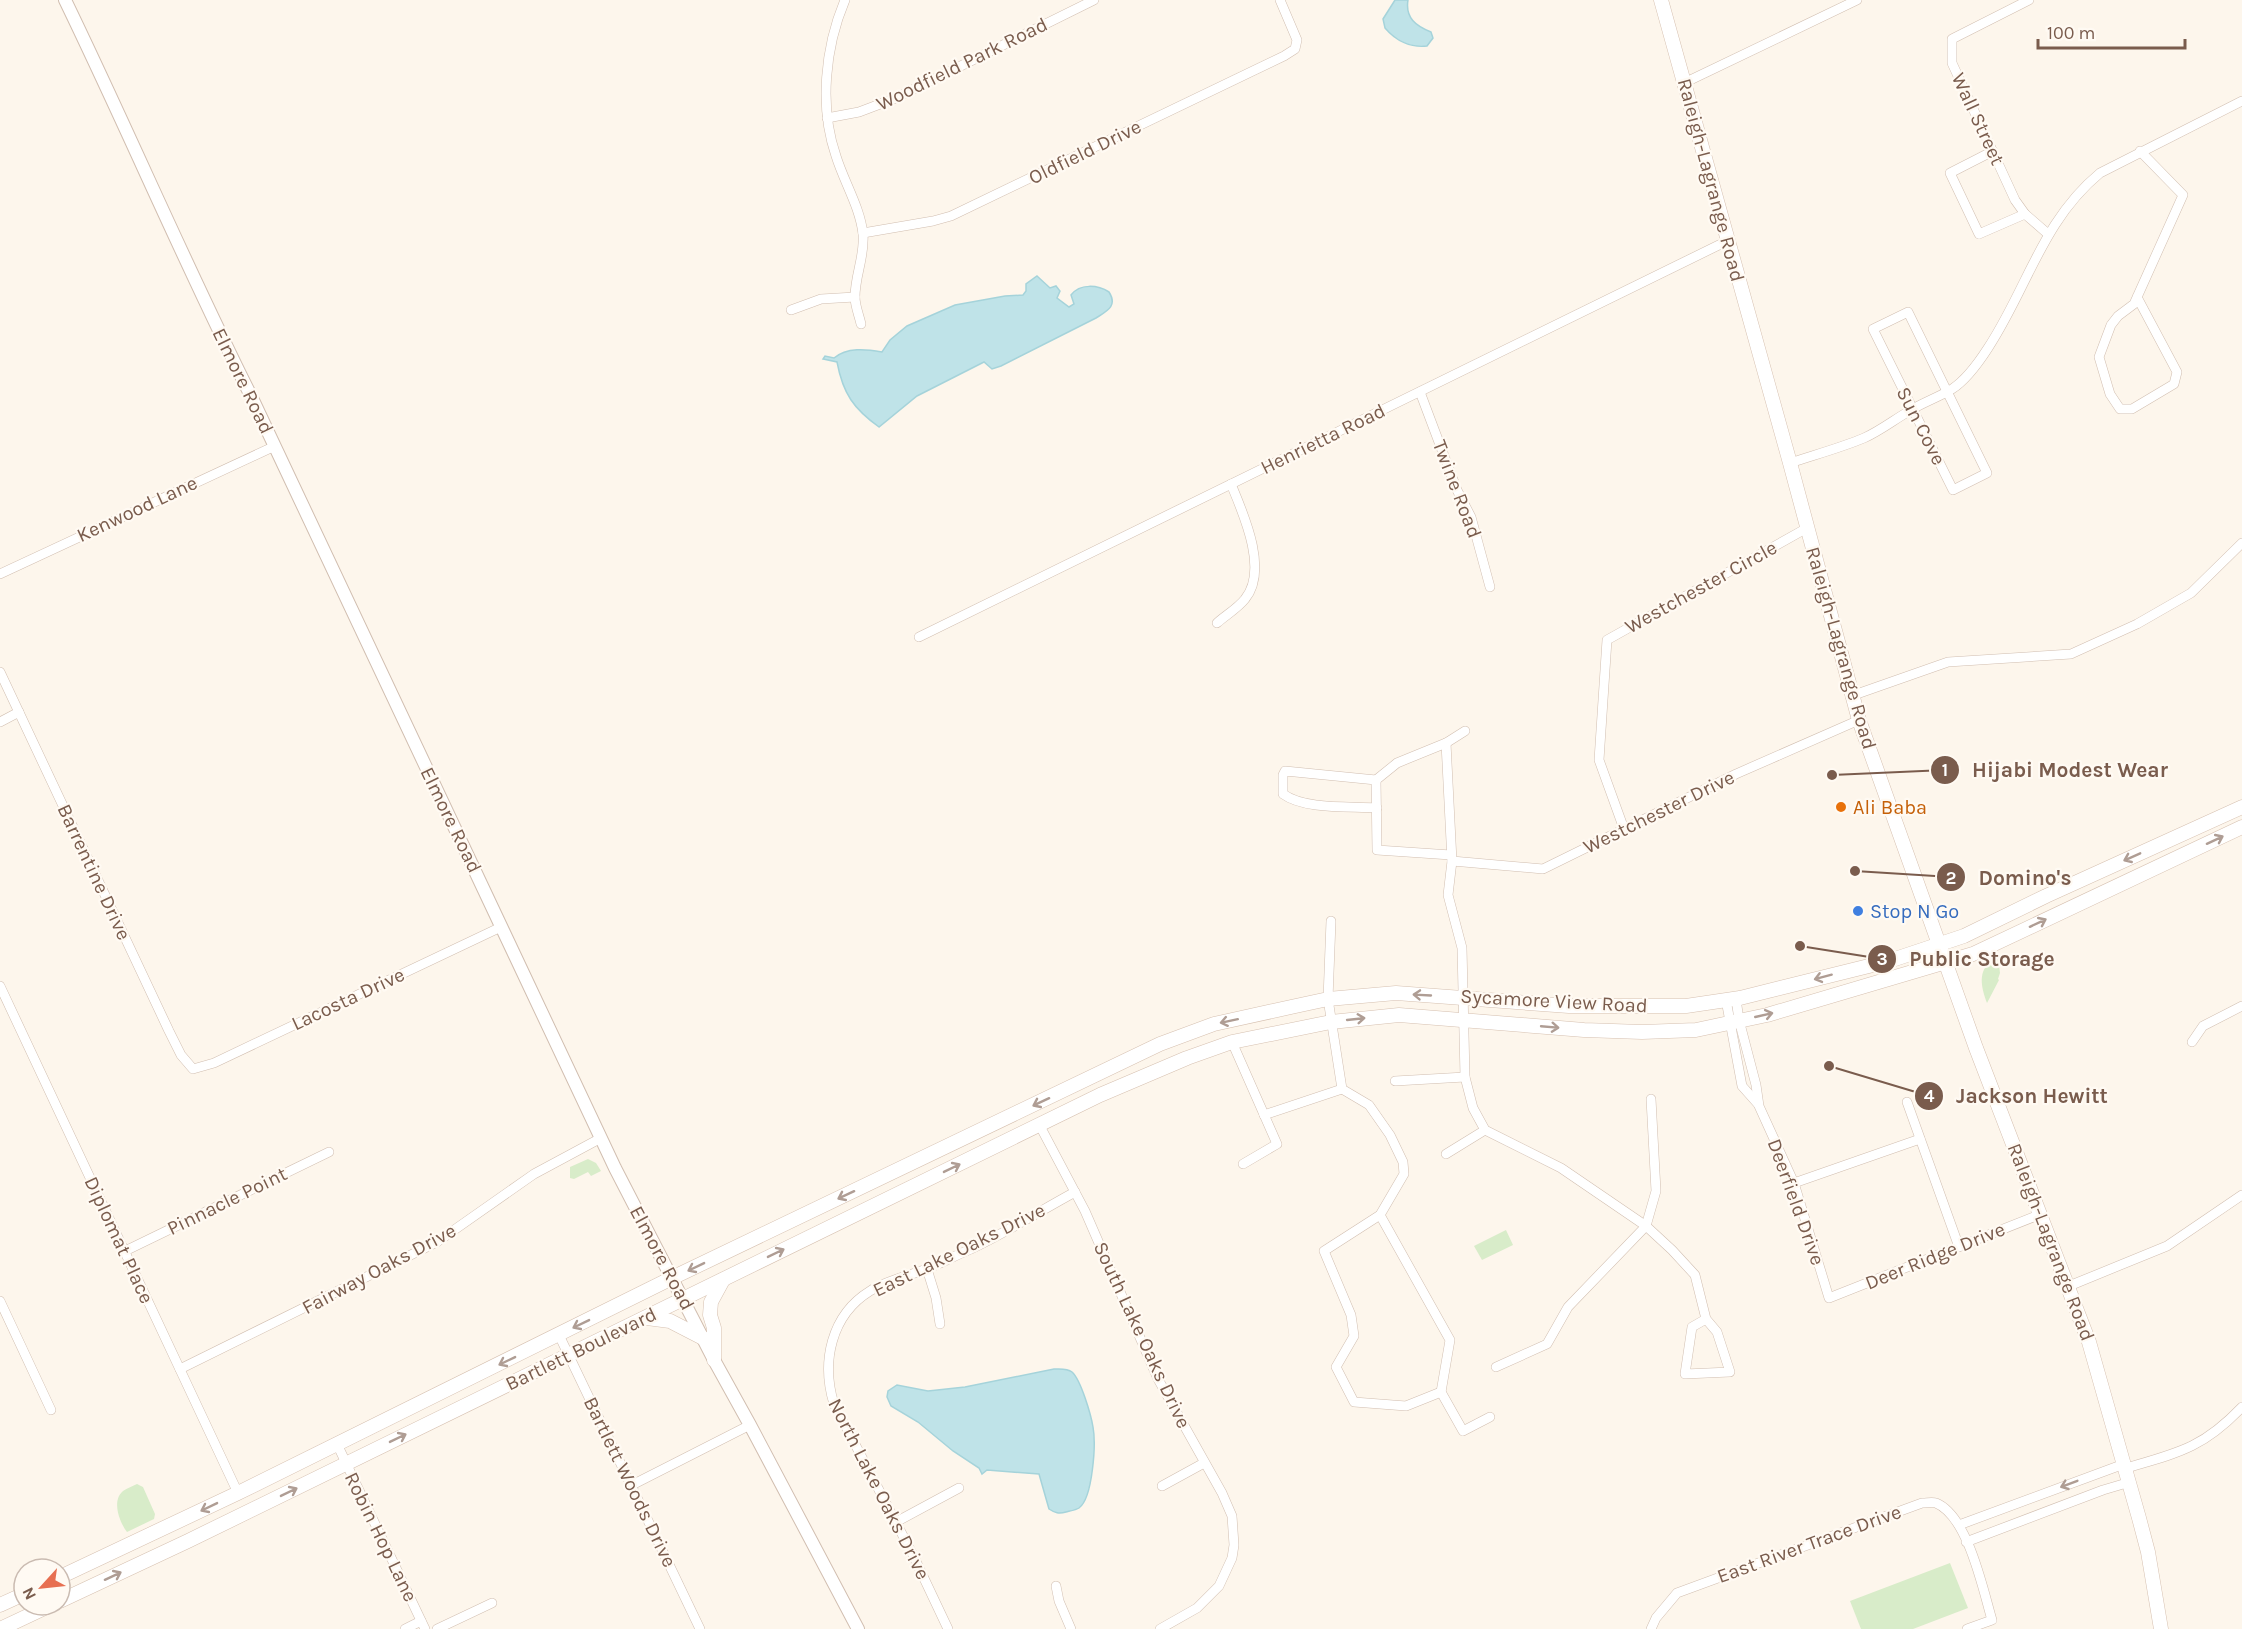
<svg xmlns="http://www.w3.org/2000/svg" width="2242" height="1629" font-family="Karla,sans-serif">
<rect width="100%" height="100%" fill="#fdf6ec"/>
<g fill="#d8ecc9">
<path d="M1998,957l2,16 -2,6 1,1 -12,23c-7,-19 -10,-36 11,-46z"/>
<polygon points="588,1159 596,1163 601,1171 591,1176 588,1172 574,1179 570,1178 570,1167"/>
<polygon points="1506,1230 1513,1245 1482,1260 1474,1246"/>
<path d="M137,1484l6,3 12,27 -1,5 -27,13c-7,-9 -16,-31 -4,-41 4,-3 10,-5 14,-7z"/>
<polygon points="1950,1563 1968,1608 1913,1629 1861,1629 1850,1601"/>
</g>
<g fill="#bfe3e8" stroke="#a5d3da" stroke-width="1.5">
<path d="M1395,0h13c-3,18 8,26 23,32l2,6 -6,8c-16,2 -31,-5 -42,-18l-2,-9z"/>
<path d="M1037,276l13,12 6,-2 4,5 -3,7 12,9 5,-3 -3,-9c9,-12 27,-10 38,-3 9,14 -2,19 -13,26l-95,48 -9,3 -8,-7 -67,34 -38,31c-25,-18 -36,-33 -42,-65l-14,-3 2,-3 9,2c13,-11 32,-9 48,-6l8,-12 17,-14 48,-21 50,-9 18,-1 3,-4v-7z"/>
<path d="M1054,1369c6,0 13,-1 18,3 9,8 19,43 21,55 3,16 0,71 -14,81 -3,2 -9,3 -13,4 -7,2 -11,1 -17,-3l-10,-35 -52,-4 -5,4 -3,-6 -26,-17 -35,-29 -27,-16 -4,-9 1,-6 9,-6 31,6 37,-4z"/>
</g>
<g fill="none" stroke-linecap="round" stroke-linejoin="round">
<g stroke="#d1beb0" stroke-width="10">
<g id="minor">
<path d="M845,0c-20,47 -26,107 -9,156 8,26 24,51 27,78 2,22 -8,41 -8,63 0,9 4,18 6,27"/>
<polyline points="2029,0 1952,39 1952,63 2015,200 2025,214 2048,234"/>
<polyline points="1684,83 1857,0"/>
<polyline points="827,118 859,112 896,98 1094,0"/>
<polyline points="1993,151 1950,173 1979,234 2025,214"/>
<polyline points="863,233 933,221 951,216 1284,56 1295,49 1297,40 1280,0"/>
<polyline points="2137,297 2177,372 2174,384 2132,409 2120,409 2110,394 2099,357 2111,325 2118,316 2134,304 2183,195 2140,151"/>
<polyline points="791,310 821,299 855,297"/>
<polygon points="1908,312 1987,473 1953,490 1873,329"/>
<polyline points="1420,392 1457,490 1471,517 1490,587"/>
<path d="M1790,463c24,-8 50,-15 74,-25 16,-7 31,-19 47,-28 13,-8 28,-13 41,-21 14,-9 27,-27 36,-41 40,-61 54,-127 112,-175l142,-72"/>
<polyline points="0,574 275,446"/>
<path d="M1217,623c9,-8 21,-15 28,-24 24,-29 -2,-86 -14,-115"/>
<polyline points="919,637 1727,241"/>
<polyline points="0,672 169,1031 181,1055 193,1069 214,1063 501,927"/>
<polyline points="1854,695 1948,662 2071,654 2137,624 2191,593 2242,543"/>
<polyline points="0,722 19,712"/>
<polyline points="1446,743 1452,861 1448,895 1462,948 1465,1077 1473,1108 1485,1130 1561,1168 1646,1226 1672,1250 1695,1275 1706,1319 1692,1327 1685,1374 1730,1372 1717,1332 1706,1319"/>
<polyline points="1376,780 1377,850 1451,855"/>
<path d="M1377,808c-27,-2 -72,2 -94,-14v-19l2,-4 91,9 21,-17 49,-20 19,-12"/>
<polyline points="1624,829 1599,760 1607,640 1807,528"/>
<polyline points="1452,861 1543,869 1736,774 1859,720"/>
<polyline points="1331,921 1328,999 1342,1089 1369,1105 1390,1135 1403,1162 1404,1174 1380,1215 1324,1251 1351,1315 1354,1336 1336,1367 1354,1402 1406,1406 1441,1392"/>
<polyline points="0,986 238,1493"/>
<polyline points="1736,999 1739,1020 1756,1085 1759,1106 1794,1183 1829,1298 2041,1214"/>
<polyline points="1726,1000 1742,1086 1758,1104"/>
<polyline points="1232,1042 1277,1144 1243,1164"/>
<polyline points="2192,1042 2203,1026 2242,1006"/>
<polyline points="1395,1081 1465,1077"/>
<polyline points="1907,1102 1959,1247"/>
<polyline points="1264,1115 1342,1089"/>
<polyline points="1040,1126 1085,1211 1158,1379 1222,1493 1232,1516 1234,1545 1232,1558 1219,1586 1197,1608 1160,1629"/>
<polyline points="1446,1154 1485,1130"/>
<polyline points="1794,1183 1920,1139"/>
<polyline points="1380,1215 1450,1340 1441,1392"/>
<polyline points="125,1251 329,1152"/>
<polyline points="927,1269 936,1298 940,1324"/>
<polyline points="2069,1286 2167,1246 2242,1195"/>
<polyline points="0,1301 51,1410"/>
<polyline points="559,1335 700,1629"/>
<polyline points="1496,1367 1547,1344 1568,1307 1646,1226 1656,1191 1651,1099"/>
<polyline points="180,1369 437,1242 534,1174 601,1138"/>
<polyline points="1441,1392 1463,1431 1490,1417"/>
<polyline points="337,1444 425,1629"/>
<path d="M2126,1468c52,-15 77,-20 116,-61"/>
<polyline points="632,1485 750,1425"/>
<polyline points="1162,1486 1204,1463"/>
<polyline points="896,1522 959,1488"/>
<polyline points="1959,1525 2124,1464"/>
<polyline points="1966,1542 2103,1490 2130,1482"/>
<polyline points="1056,1586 1059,1601 1071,1629"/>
<polyline points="405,1629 421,1621"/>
<polyline points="437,1629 492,1603"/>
<path d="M948,1629l-35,-74 -79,-151c-13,-42 -3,-89 36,-113 14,-9 34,-14 51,-20 17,-6 33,-15 50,-22 36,-17 69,-38 104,-57"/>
<path d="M1651,1629l5,-11 21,-25 245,-90c5,0 11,-1 14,0 32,13 47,87 56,117l-25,9"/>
</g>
</g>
<g stroke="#d1beb0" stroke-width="14">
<path id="tertiary" d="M65,0c64,132 121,267 187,398l363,770 99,192 36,65 108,204"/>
</g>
<g stroke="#d6c0b0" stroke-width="15">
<g id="secondary">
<polyline points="1661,0 1790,463 1859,720 1976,1048 2089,1342 2139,1518 2148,1552 2161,1629"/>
<polyline points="647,1318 670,1321 703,1338"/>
<polyline points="714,1360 714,1328 710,1315 711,1302 723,1280"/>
<polyline points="60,1577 238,1493 676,1276 1160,1044 1214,1024 1291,1007 1328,999 1396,993 1569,1006 1686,1006 1740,998 1889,961 1964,936 2046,896 2242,807"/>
<polyline points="60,1601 188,1541 1100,1095 1187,1058 1232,1042 1331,1022 1399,1015 1584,1030 1642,1032 1696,1030 1767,1015 1973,954 2242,827"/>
<polyline points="0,1605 24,1594"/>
<polyline points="0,1629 51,1605"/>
</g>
</g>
<use href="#minor" stroke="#fff" stroke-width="9"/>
<use href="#tertiary" stroke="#fff" stroke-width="12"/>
<use href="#secondary" stroke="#fff" stroke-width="14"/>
</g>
<defs><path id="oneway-shaft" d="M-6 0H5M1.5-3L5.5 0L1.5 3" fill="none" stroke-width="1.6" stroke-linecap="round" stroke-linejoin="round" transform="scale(1.5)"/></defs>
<g stroke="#af9d94">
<use href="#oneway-shaft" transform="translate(2215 840) rotate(-25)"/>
<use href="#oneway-shaft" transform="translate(2132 857) rotate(156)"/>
<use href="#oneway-shaft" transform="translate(2038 923) rotate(-25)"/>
<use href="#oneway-shaft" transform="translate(1823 977) rotate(165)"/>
<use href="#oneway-shaft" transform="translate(1422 995) rotate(-177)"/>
<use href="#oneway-shaft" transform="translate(1764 1015) rotate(-13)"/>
<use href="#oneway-shaft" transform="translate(1356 1019) rotate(-6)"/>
<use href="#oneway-shaft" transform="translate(1229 1021) rotate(168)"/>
<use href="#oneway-shaft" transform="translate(1550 1027) rotate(5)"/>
<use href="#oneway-shaft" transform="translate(1041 1102) rotate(155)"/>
<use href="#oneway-shaft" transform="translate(952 1168) rotate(-26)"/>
<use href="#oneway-shaft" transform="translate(846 1195) rotate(155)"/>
<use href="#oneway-shaft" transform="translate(776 1253) rotate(-26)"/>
<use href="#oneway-shaft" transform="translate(696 1267) rotate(154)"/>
<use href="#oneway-shaft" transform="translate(581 1324) rotate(154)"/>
<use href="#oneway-shaft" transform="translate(507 1361) rotate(154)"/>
<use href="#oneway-shaft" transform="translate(398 1438) rotate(-26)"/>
<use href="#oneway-shaft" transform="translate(2069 1484) rotate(159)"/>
<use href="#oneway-shaft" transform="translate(289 1492) rotate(-26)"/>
<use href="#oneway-shaft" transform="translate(209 1507) rotate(154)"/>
<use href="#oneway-shaft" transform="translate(113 1576) rotate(-25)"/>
</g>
<circle fill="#e8710a" stroke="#fffaf3" stroke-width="2" cx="1841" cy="807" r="6"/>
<circle fill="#3f7fe0" stroke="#fffaf3" stroke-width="2" cx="1858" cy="911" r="6"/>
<g text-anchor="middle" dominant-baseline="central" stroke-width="4.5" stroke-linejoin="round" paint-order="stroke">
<g font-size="20" fill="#7a5c4d" stroke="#fffaf3">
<text transform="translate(962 64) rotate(-26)">Woodfield Park Road</text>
<text transform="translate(1978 119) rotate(65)">Wall Street</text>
<text transform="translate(1085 152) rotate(-26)">Oldfield Drive</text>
<text transform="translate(1711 180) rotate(75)">Raleigh-Lagrange Road</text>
<text transform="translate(243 381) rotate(64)">Elmore Road</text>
<text transform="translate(1921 426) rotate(63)">Sun Cove</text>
<text transform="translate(1323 439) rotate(-26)">Henrietta Road</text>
<text transform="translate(1457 489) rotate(69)">Twine Road</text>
<text transform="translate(137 509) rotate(-25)">Kenwood Lane</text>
<text transform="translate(1701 587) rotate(-29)">Westchester Circle</text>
<text transform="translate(1841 648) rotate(74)">Raleigh-Lagrange Road</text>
<text transform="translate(1659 812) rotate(-26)">Westchester Drive</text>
<text transform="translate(451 820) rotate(64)">Elmore Road</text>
<text transform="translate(94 872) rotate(65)">Barrentine Drive</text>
<text transform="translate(348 999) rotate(-25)">Lacosta Drive</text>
<text transform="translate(1554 1001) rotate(3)">Sycamore View Road</text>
<text transform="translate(227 1201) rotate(-26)">Pinnacle Point</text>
<text transform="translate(1796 1202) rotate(70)">Deerfield Drive</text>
<text transform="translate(119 1240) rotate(65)">Diplomat Place</text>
<text transform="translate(2051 1242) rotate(69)">Raleigh-Lagrange Road</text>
<text transform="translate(959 1250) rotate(-26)">East Lake Oaks Drive</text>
<text transform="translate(1935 1256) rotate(-22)">Deer Ridge Drive</text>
<text transform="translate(662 1258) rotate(62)">Elmore Road</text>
<text transform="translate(379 1269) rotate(-28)">Fairway Oaks Drive</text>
<text transform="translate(1142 1335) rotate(65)">South Lake Oaks Drive</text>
<text transform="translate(581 1349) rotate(-26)">Bartlett Boulevard</text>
<text transform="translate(630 1482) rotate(64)">Bartlett Woods Drive</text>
<text transform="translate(879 1489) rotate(63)">North Lake Oaks Drive</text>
<text transform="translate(381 1537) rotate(64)">Robin Hop Lane</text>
<text transform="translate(1809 1544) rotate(-20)">East River Trace Drive</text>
</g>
<g font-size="20" fill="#c56008" stroke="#fffaf3" text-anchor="start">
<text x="1853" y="807">Ali Baba</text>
</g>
<g font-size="20" fill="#366cbe" stroke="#fffaf3" text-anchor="start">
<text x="1870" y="911">Stop N Go</text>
</g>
</g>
<path fill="none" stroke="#7a5c4d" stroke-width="2" d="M1832 775L1945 770M1855 871L1951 877M1800 946L1882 959M1829 1066L1929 1096"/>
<g fill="#7a5c4d" stroke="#fffaf3" stroke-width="2">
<circle cx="1832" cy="775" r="6"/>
<circle cx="1855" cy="871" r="6"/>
<circle cx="1800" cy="946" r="6"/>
<circle cx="1829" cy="1066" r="6"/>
<circle cx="1945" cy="770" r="15"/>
<circle cx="1951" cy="877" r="15"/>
<circle cx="1882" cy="959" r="15"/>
<circle cx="1929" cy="1096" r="15"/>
</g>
<g font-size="18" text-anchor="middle" font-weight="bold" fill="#fff">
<text x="1945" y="776">1</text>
<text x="1951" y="884">2</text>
<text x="1882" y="965">3</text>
<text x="1929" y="1102">4</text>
</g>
<g font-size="21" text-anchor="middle" font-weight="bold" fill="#7a5c4d" stroke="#fffaf3" stroke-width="4.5" stroke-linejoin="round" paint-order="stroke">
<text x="2070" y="777">Hijabi Modest Wear</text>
<text x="2025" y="885">Domino's</text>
<text x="1982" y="966">Public Storage</text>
<text x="2032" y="1103">Jackson Hewitt</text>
</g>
<g transform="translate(42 1587) rotate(243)"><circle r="28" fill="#fffaf3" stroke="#cabbb1" stroke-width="1.5"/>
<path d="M0-4.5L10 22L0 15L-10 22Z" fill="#e76f51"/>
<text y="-9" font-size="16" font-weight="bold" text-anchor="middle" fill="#7a5c4d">N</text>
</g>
<path d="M2038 39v9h147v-9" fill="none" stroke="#7a5c4d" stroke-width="3"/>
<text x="2047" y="39" font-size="18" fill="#7a5c4d" stroke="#fffaf3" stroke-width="4.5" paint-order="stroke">100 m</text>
</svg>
